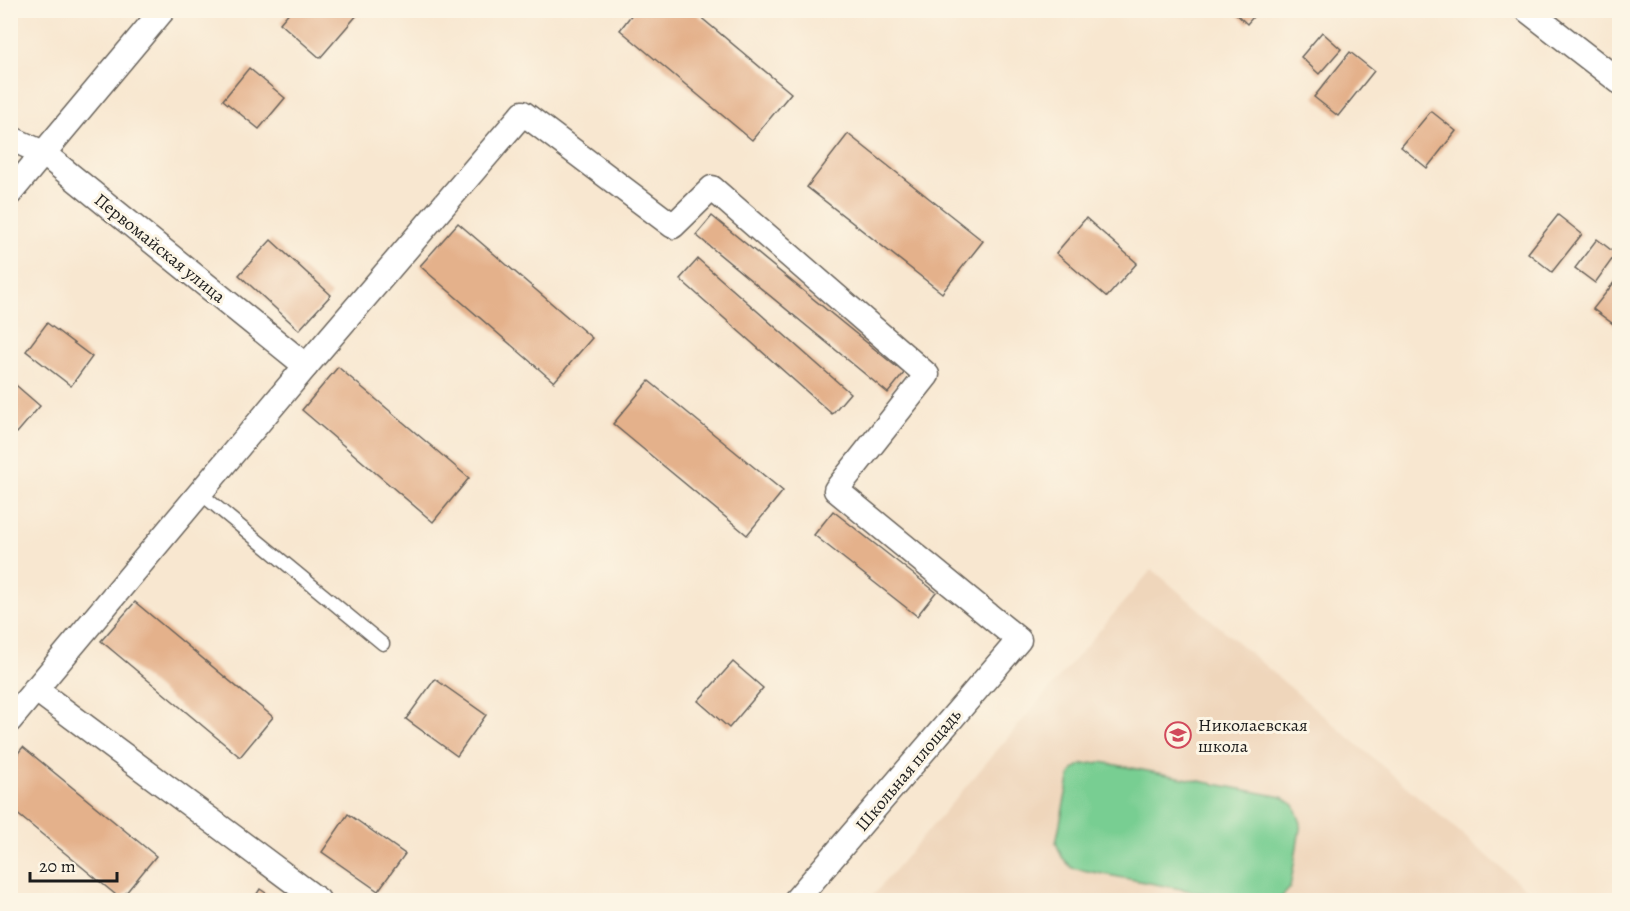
<svg xmlns="http://www.w3.org/2000/svg" width="1630" height="911" font-family="Alegreya,serif">
<rect width="100%" height="100%" fill="#fcf5e5"/>
<filter id="ink" filterUnits="userSpaceOnUse"><feTurbulence type="fractalNoise" baseFrequency=".0167" numOctaves="2"/><feDisplacementMap in="SourceGraphic" scale="12" xChannelSelector="R" yChannelSelector="G"/><feConvolveMatrix kernelMatrix="1 2 1 2 8 2 1 2 1" color-interpolation-filters="sRGB"/></filter>
<filter id="wash" filterUnits="userSpaceOnUse"><feTurbulence type="fractalNoise" baseFrequency=".008" numOctaves="4" result="noise"/><feDisplacementMap in="SourceGraphic" scale="24" xChannelSelector="R" yChannelSelector="G"/><feGaussianBlur stdDeviation="1.35" result="paint"/><feColorMatrix in="noise" values="0 0 0 0 0 0 0 0 0 0 0 0 0 0 0 0 0 1.4 0 .05"/><feComposite in="paint" operator="in"/></filter>
<g filter="url(#wash)">
<rect width="100%" height="100%" fill="#f8e7d0"/>
<polygon fill="#efd6bb" points="1152,569 1539,900 869,900"/>
<polygon fill="#78ce92" stroke="#4a7557" stroke-width="1.5" points="1101,762 1282,797 1294,805 1301,823 1290,888 1280,899 1275,900 1238,900 1072,868 1062,857 1056,843 1070,774 1079,765"/>
<g id="blocks">
<g fill="#e4b18b">
<polygon points="291,10 353,10 358,14 320,58 280,23"/>
<polygon points="635,10 692,10 791,93 752,140 620,30"/>
<polygon points="1232,10 1259,10 1247,24"/>
<polygon points="1322,32 1341,49 1319,74 1301,57"/>
<polygon points="1350,52 1374,71 1338,116 1314,97"/>
<polygon points="249,68 285,98 259,129 223,100"/>
<polygon points="1431,111 1456,131 1427,168 1401,147"/>
<polygon points="848,134 983,241 942,293 807,187"/>
<polygon points="1558,215 1582,234 1552,272 1528,253"/>
<polygon points="712,216 904,373 888,393 696,235"/>
<polygon points="1086,218 1137,263 1107,297 1056,253"/>
<polygon points="458,223 592,338 554,382 420,266"/>
<polygon points="1597,239 1616,254 1595,283 1575,268"/>
<polygon points="271,240 331,295 299,330 239,275"/>
<polygon points="698,259 850,393 832,414 680,279"/>
<polygon points="1620,275 1620,329 1593,309"/>
<polygon points="47,323 92,357 71,386 26,351"/>
<polygon points="338,367 469,478 433,522 302,410"/>
<polygon points="10,380 40,406 17,433 10,427"/>
<polygon points="649,381 783,491 747,535 613,424"/>
<polygon points="833,511 936,592 917,616 814,535"/>
<polygon points="135,602 273,717 240,757 101,641"/>
<polygon points="733,662 763,688 729,728 698,701"/>
<polygon points="435,679 486,715 457,756 406,719"/>
<polygon points="23,747 156,856 121,899 10,808 10,763"/>
<polygon points="348,814 405,854 378,891 322,852"/>
<polygon points="260,889 276,900 253,900"/>
</g>
</g>
</g>
<g filter="url(#ink)">
<use href="#blocks" fill-opacity="0" stroke="#69635b" stroke-width="1.5"/>
<g fill="none" stroke-linecap="round" stroke-linejoin="round">
<g stroke="#69635b" stroke-width="15">
<polyline id="lane" points="200,493 383,644"/>
</g>
<g stroke="#69635b" stroke-width="27">
<g id="street">
<polyline points="1527,10 1620,82"/>
<polyline points="10,138 43,153 306,366"/>
<polyline points="10,193 163,10"/>
<polyline points="35,689 318,900"/>
<polyline points="10,720 306,366 523,113 673,226 712,188 927,375 836,490 1019,640 796,900"/>
</g>
</g>
<use href="#lane" stroke="#fff" stroke-width="12"/>
<use href="#street" stroke="#fff" stroke-width="24"/>
</g>
</g>
<defs>
<g id="school-ring" transform="scale(1.35)"><circle r="9.5" fill="#fcf5e5" stroke="#d1495b" stroke-width="1.5"/><path d="M0-5L7-2L0 1L-7-2ZM-4 1L0 2.5L4 1V4Q0 6-4 4Z" fill="#d1495b"/></g>
</defs>
<g fill-rule="evenodd">
<use href="#school-ring" x="1178" y="735"/>
</g>
<g text-anchor="middle" dominant-baseline="central" stroke-width="6" stroke-linejoin="round" paint-order="stroke">
<g font-size="18" fill="#1c1c1c" stroke="#fcf5e5">
<text transform="translate(160 248) rotate(39)">Первомайская улица</text>
<text transform="translate(908 770) rotate(-50)">Школьная площадь</text>
</g>
<g font-size="18" fill="#1c1c1c" stroke="#fcf5e5" text-anchor="start">
<text x="1198" y="725">Николаевская<tspan x="1198" dy="21">школа</tspan></text>
</g>
</g>
<rect width="1630" height="911" fill="none" stroke="#fcf5e5" stroke-width="36"/>
<path d="M30 872v9h87v-9" fill="none" stroke="#1c1c1c" stroke-width="3"/>
<text x="39" y="872" font-size="18" fill="#1c1c1c" stroke="#fcf5e5" stroke-width="4.5" paint-order="stroke">20 m</text>
</svg>
